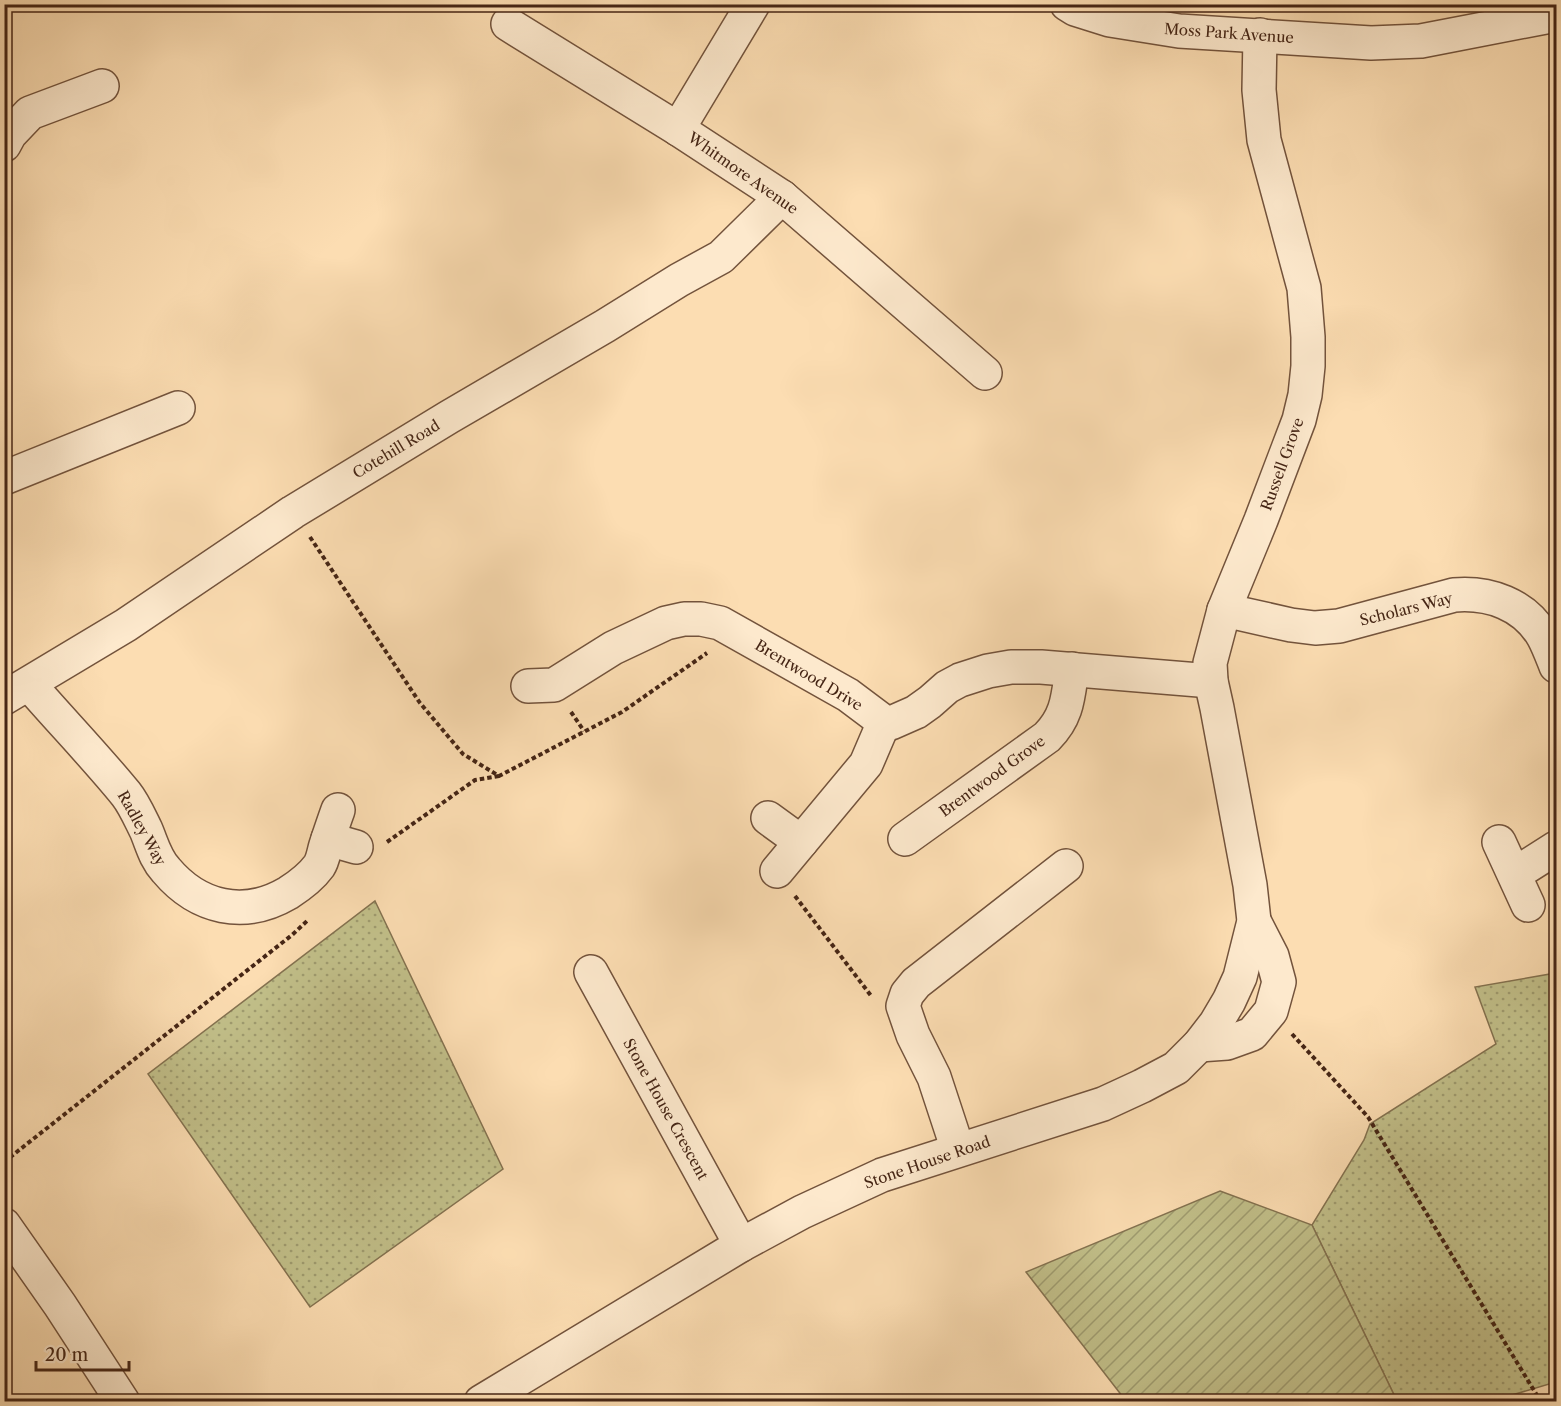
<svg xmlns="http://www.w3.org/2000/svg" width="1561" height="1406" font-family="'Libre Caslon Text',serif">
<defs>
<pattern id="grass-dots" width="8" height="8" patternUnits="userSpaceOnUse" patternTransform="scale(1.5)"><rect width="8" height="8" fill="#c2c08a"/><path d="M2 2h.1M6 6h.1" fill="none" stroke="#9f9c70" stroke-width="1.8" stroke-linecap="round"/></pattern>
<pattern id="garden-furrows" width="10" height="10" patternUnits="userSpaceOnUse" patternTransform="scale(1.5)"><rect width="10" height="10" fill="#c2c08a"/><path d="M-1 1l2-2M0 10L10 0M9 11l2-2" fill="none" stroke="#9f9c70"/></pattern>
</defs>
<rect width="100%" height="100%" fill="#fcddb2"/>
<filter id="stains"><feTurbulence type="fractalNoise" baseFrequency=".00333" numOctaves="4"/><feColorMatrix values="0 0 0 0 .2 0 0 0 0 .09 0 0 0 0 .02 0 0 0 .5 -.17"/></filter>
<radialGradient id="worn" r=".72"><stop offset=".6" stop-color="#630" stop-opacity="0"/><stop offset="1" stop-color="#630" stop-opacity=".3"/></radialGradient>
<g fill="url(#grass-dots)" stroke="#847250" stroke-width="1.5">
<polygon points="375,901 503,1169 310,1307 148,1074"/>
<polygon points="1556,973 1556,1382 1492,1401 1397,1401 1312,1225 1364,1140 1370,1124 1496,1044 1475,987"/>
</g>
<polygon fill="url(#garden-furrows)" stroke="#847250" stroke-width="1.5" points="1220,1191 1312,1225 1397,1401 1126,1401 1026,1272"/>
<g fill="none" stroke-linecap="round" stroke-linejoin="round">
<g stroke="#73533c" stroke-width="36">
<g id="minor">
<polyline points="1067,4 1075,9 1110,20 1179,31 1371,43 1421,41 1556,15"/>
<polyline points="508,24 678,129 782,197 985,373"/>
<polyline points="678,129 753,4"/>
<polyline points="4,145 10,134 30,113 102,86"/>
<polyline points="4,478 178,408"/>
<path d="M1224,610l67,15 24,3 24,-2 115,-31c35,-3 70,9 89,41 5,9 9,20 13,30"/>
<path d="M29,684c32,37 66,72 97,110 8,10 14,24 20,36 6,14 9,28 20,40 32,38 78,49 122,23 11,-7 23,-16 31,-27 4,-6 5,-15 7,-21 4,-12 8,-24 12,-35"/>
<polyline points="528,686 554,685 613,648 666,623 684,619 701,619 720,623 848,695 884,722 891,723 916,712 930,702 947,687 960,680 988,671 1011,667 1041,667 1211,681"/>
<polyline points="4,698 126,625 293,512 449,417 605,326 679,280 721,257 782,197"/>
<polyline points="768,818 801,842"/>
<polyline points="328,839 356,847"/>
<path d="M905,839l142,-102c21,-21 21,-41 25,-68"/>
<polyline points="1499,842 1528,905"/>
<polyline points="777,871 866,764 884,722"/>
<polyline points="1515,874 1556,848"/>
<polyline points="591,972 741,1245"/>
<polyline points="1199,1045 1227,1043 1252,1034 1271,1011 1279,982 1272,956 1254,921"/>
<polyline points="958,1150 934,1077 913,1035 903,1006 907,994 916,983 1066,866"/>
<polyline points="4,1225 60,1305 123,1402"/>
<polyline points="481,1402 741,1245 802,1212 882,1175 1103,1104 1142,1086 1176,1068 1199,1045 1216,1023 1229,1001 1240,977 1254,921 1250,885 1217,708 1211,681 1210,663 1224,610 1261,520 1299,420 1305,395 1308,366 1308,337 1304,288 1264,140 1259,90 1260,35"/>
</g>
</g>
<g stroke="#452515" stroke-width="4" stroke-dasharray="4.5 3" stroke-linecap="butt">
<polyline points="310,537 420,703 463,754 499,776 622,712 707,653"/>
<polyline points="571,712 584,731"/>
<polyline points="387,842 475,780 499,776"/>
<polyline points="795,896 872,997"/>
<polyline points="1292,1034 1368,1117 1541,1402"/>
<polyline points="4,1162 292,935 307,921"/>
</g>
<use href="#minor" stroke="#fde9cd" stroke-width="33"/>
</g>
<g text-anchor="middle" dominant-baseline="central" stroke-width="4.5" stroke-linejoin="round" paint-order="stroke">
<g font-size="15" fill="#452515" stroke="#fde9cd">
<text transform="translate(1229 33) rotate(4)">Moss Park Avenue</text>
<text transform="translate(743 173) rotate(35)">Whitmore Avenue</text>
<text transform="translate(396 449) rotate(-31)">Cotehill Road</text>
<text transform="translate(1282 464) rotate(-70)">Russell Grove</text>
<text transform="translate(1406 609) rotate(-14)">Scholars Way</text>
<text transform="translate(809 675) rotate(31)">Brentwood Drive</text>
<text transform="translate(992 776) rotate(-36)">Brentwood Grove</text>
<text transform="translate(142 828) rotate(61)">Radley Way</text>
<text transform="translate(666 1109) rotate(61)">Stone House Crescent</text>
<text transform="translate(927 1162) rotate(-19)">Stone House Road</text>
</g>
</g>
<rect width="1561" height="1406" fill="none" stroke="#fcddb2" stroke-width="24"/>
<rect x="6" y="6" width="1549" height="1394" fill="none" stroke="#452515" stroke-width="3"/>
<rect x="12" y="12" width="1537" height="1382" fill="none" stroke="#452515" stroke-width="1.5"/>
<path d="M36 1361v9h93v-9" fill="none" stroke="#452515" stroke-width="3"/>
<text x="45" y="1361" font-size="18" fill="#452515" stroke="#fde9cd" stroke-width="4.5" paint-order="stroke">20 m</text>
<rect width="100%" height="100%" filter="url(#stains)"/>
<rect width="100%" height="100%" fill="url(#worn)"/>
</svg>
